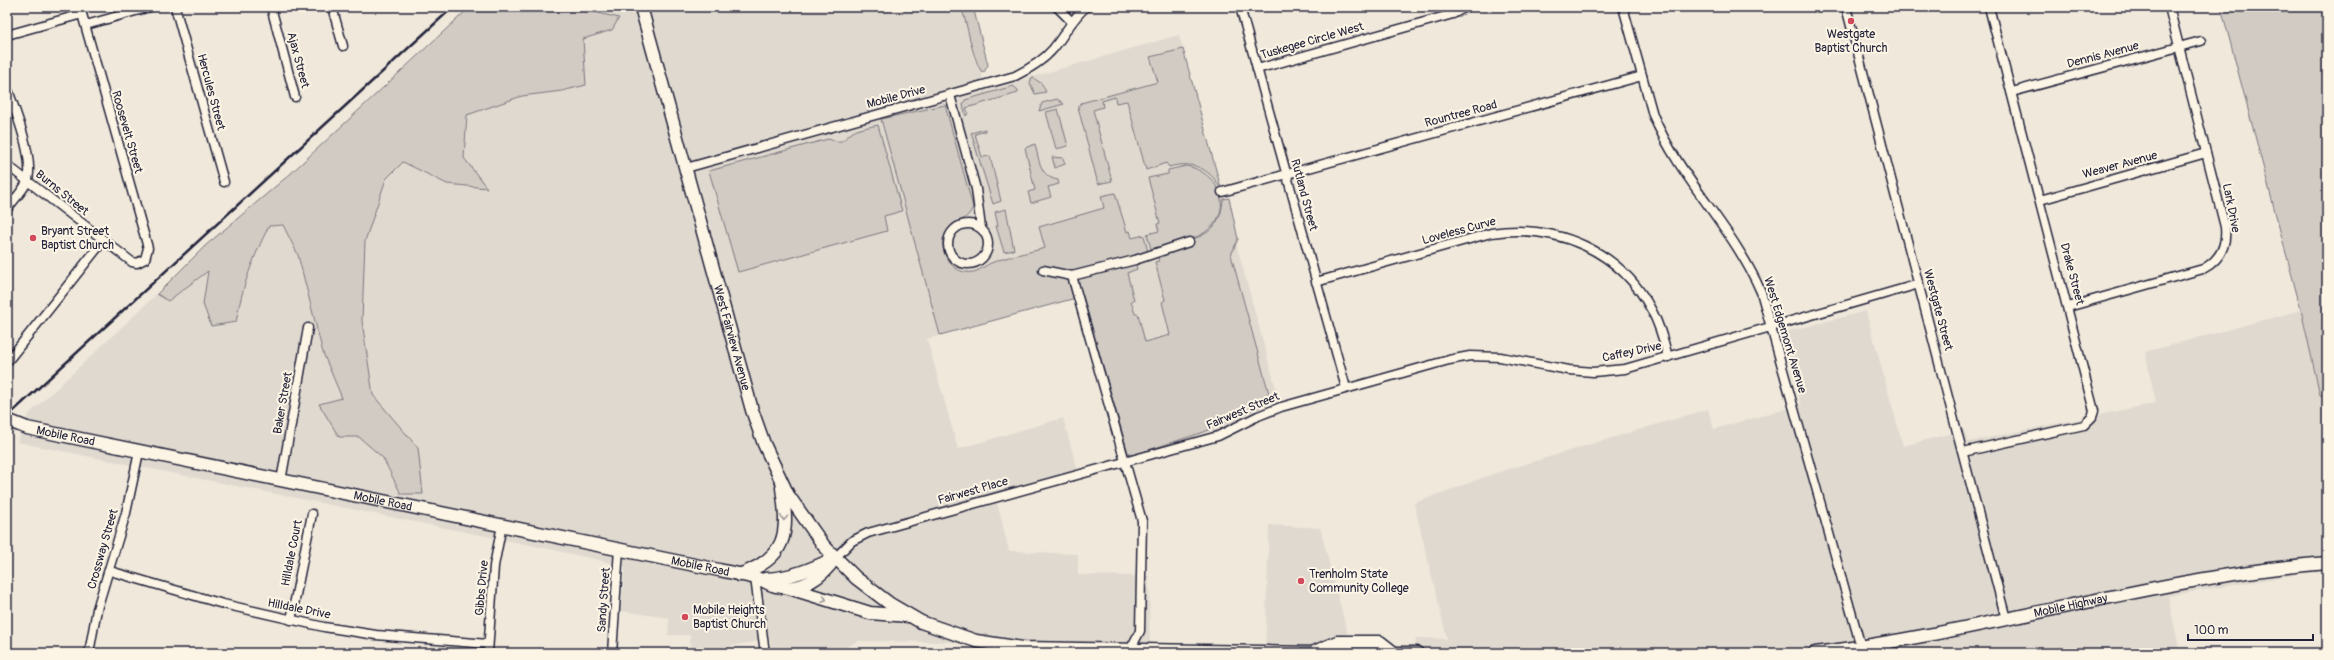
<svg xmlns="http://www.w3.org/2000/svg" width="2334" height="660" font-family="Pangolin,sans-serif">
<rect width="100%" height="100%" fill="#efe8db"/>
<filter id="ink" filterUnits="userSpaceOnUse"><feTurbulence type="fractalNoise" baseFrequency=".025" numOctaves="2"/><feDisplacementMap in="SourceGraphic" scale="8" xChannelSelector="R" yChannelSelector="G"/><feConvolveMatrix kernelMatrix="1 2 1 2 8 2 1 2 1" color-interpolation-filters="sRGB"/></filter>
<g filter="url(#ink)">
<g fill="#e0d9cf">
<polygon points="574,7 961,7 969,30 974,59 981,71 986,90 1179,35 1281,407 1125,461 1078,297 927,339 958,449 1063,418 1080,479 997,502 1009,551 1078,554 1078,575 1149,576 1150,653 1008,653 956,642 858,641 834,653 772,653 770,639 690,653 690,635 668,635 669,618 621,611 625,566 545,548 17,442 29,414 157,294 169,301 208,270 203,304 211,326 236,322 242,291 255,253 269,226 283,225 298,255 323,353 342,398 320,403 383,458 401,494 418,448 373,395 362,321 365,241 386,178 403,162 447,184 487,188 464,159 467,115 522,96 562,91 583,39 611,30"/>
<polygon points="2301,310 2320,395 2327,396 2327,572 2305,573 2168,596 2180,653 1415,653 1416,638 1447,639 1414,503 1496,473 1708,409 1714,429 1801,405 1782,333 1866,311 1903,446 1964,430 1968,442 2156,403 2145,352"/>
<polygon points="1269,525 1320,528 1348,635 1380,636 1377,653 1265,653"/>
</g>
<g fill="#d1cbc3" stroke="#7a767f">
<path d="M470,7h104l45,11 -7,12 -29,9 3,46 -24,6 -40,5 -55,19 -3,43 23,30 -40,-4 -44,-22 -17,17 -21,62 -3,80 11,74 45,53 5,46h-22l-18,-36 -24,-21h-20l-20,-33 23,-6 -19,-45 -25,-98 -15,-30 -14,1c-16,31 -27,61 -33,96l-25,4 -8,-22 5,-33 -40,30 -11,-7 48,-48 84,-71z"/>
<path d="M961,7h12l15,58 -4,7 -3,-1c-11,-20 -12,-43 -20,-64z"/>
<polygon points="2221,7 2327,7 2327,396 2320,395 2301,310"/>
<path d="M1183,49l39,143c-10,-23 -29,-32 -53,-25l-3,-4 -20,7 -19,-69 -11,2 -1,-6 -13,4 1,6 -10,3 19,71 -14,3 -20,-77 3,-4 77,-21 -8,-25z"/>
<polygon points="1032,77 1042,84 1046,92 1035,94 1030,83"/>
<polygon points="1013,86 1018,90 1018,93 966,108 968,113 966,116 963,105 965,100"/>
<polygon points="1057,99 1064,104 1039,111 1042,103"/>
<path d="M945,105l28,102c-5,16 -27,15 -30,33 -2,14 9,31 23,32 11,2 16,-5 25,-9 17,-7 36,-10 54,-15l-6,-21 65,-19 -3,-12 14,-3 12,39 3,-1 2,7 12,-3 5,22 -14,3 2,9 -10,4 7,27 -3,1 4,13h3l7,28 25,-7 -8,-33 3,-2 -10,-38 4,-1 -2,-6 36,-10 -1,-6c21,-5 30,-20 31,-40l6,-1 9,41 -7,16 40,146 -67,31 -71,23 -5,-2 -45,-157 -143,39 -59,-216z"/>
<polygon points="1058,109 1068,146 1056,149 1046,112"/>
<path d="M878,125l24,86 -18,5 3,15 -149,41 -29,-101 119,-32c17,5 13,1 25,-7 6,-4 17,-5 25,-7z"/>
<polygon points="985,129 985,131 975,134 982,157 990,156 1001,201 993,204 971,133"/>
<path d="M1035,144c4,16 5,33 23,36l1,4 -11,3 3,10 -20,6 -3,-11 7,-2 -10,-42z"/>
<polygon points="1052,157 1063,158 1065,164 1055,168"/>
<path d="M1186,166c34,6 50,46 18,67 -14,9 -37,11 -53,16l-4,-15 12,-3 -2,-7 3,-1 -12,-45 20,-4v-4z"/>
<polygon points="1006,209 1014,250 1004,252 996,226 998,226 995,212"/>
</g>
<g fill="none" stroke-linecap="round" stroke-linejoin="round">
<g stroke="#22223b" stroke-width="11">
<g id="street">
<polyline points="175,7 224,182"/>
<polyline points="271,7 295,97"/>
<polyline points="332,7 343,46"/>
<polyline points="1057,7 1072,22"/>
<polyline points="1240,7 1346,388"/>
<path d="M1623,7l30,108c28,66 80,112 108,177l100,355"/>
<polyline points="1846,7 2006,619"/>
<polyline points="86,25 150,7"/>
<polyline points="7,35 82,14"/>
<polyline points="1257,69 1453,14 1466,7"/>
<path d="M7,87c7,21 29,74 20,95 -5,10 -14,19 -20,27"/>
<polyline points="2012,92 2201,41"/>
<polyline points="950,95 976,189 981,228"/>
<polyline points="7,165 132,262 137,263 145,259 148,248 80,7"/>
<path d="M686,168l329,-92c14,-7 28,-15 38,-27 12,-14 19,-31 33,-42"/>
<polyline points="1222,192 1642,76"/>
<polyline points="2040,200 2206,153"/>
<circle cx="968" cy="244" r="20"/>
<polyline points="1043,270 1072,276 1135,260 1189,242"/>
<polyline points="1072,276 1142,521 1140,631 1130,650"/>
<path d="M1316,282l175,-49c66,-10 130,18 161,78 8,15 12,30 16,46"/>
<path d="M2068,307l135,-38c17,-9 24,-23 22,-42l-56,-220"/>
<polyline points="7,362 103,241"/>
<polyline points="1963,452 2084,425 2092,417 2094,411 1989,7"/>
<polyline points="281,481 308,328"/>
<polyline points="835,558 852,541 868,533 1218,436 1258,416 1281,407 1449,360 1470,356 1500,357 1569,370 1593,372 1625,369 1919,284"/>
<polyline points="110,571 223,604 324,627 376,635 488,644"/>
<polyline points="755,578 765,653"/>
<polyline points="291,620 312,514"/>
<polyline points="1875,644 1877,653"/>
<polyline points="89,653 97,609 126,513 139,452"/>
<polyline points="488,653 494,566 502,525"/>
<polyline points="612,653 619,549"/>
</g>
</g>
<g stroke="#22223b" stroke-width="15">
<g id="secondary">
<path id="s1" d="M641,7l111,403 12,34 24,51 36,51 32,32 34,26 31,18 55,19 46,7 292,5"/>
<path id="s2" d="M7,420l20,8 692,142c13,3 27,5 40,9 6,2 11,6 17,7 25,6 46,-8 59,-28"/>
<path d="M739,575c48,-18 50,-40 43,-87"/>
<path d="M765,579c26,-1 47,-10 70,-21"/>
<polyline points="789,588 870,613 909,616"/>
<polyline points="1312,653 1337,642 1380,642 1394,653"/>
<polyline points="1393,653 1417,653"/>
<path id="s3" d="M1815,653c172,-21 339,-76 512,-90"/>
</g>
</g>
<use href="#street" stroke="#fcf5e5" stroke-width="8"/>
<use href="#secondary" stroke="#fcf5e5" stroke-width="12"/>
<polyline stroke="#22223b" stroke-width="2.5" points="7,417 453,7"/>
</g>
<defs><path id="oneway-chevron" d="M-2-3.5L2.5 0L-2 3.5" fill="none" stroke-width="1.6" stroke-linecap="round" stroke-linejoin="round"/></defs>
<g stroke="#9a9698">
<use href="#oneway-chevron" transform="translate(784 518) rotate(95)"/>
<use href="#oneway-chevron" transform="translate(824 599) rotate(17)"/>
</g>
</g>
<g fill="#d1495b" stroke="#fcf5e5" stroke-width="1.5">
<circle cx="1851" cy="21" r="4"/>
<circle cx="33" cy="238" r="4"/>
<circle cx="1301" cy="581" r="4"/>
<circle cx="685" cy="617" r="4"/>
</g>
<g text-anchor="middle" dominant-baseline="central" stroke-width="4" stroke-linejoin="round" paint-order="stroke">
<g font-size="12" fill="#22223b" stroke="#fcf5e5" text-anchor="start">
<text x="1851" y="34" text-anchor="middle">Westgate<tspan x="1851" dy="14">Baptist Church</tspan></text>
<text x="41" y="231">Bryant Street<tspan x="41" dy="14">Baptist Church</tspan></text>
<text x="1309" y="574">Trenholm State<tspan x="1309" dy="14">Community College</tspan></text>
<text x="693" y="610">Mobile Heights<tspan x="693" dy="14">Baptist Church</tspan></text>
</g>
<g font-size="12" fill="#22223b" stroke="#fcf5e5">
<text transform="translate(1312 41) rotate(-16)">Tuskegee Circle West</text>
<text transform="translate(2103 55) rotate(-15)">Dennis Avenue</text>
<text transform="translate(298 60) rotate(75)">Ajax Street</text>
<text transform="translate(211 92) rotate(75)">Hercules Street</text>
<text transform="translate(896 97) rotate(-15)">Mobile Drive</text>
<text transform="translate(1461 114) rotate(-15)">Rountree Road</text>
<text transform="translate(127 132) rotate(74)">Roosevelt Street</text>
<text transform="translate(2120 165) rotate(-15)">Weaver Avenue</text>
<text transform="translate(62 193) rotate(39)">Burns Street</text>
<text transform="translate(1304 195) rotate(75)">Rutland Street</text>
<text transform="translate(2231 208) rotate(79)">Lark Drive</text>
<text transform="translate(1459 231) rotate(-15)">Loveless Curve</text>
<text transform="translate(2072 274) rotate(75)">Drake Street</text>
<text transform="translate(1938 310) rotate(75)">Westgate Street</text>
<text transform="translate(1785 335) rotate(73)">West Edgemont Avenue</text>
<text stroke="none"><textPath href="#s1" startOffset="343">West Fairview Avenue</textPath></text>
<text transform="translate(1632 352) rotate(-12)">Caffey Drive</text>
<text transform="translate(283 403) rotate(-80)">Baker Street</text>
<text transform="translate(1243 411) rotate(-23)">Fairwest Street</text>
<text stroke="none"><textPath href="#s2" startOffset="61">Mobile Road</textPath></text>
<text transform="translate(973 491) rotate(-16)">Fairwest Place</text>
<text stroke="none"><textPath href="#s2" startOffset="385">Mobile Road</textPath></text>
<text transform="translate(103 549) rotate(-74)">Crossway Street</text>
<text transform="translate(292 553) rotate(-79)">Hilldale Court</text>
<text stroke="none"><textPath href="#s2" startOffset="709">Mobile Road</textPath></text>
<text transform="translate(482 588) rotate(-85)">Gibbs Drive</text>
<text transform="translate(604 600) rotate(-86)">Sandy Street</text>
<text stroke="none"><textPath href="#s3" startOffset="260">Mobile Highway</textPath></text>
<text transform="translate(299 609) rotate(11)">Hilldale Drive</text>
</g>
</g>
<rect width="2334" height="660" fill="none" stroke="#fcf5e5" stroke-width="24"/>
<rect x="12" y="12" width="2310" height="636" fill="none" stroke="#22223b" stroke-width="1.5" filter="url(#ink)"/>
<path d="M2188 634v6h125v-6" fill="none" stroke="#22223b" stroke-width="2"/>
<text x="2194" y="634" font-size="12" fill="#22223b" stroke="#fcf5e5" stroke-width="3" paint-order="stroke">100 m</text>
</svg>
